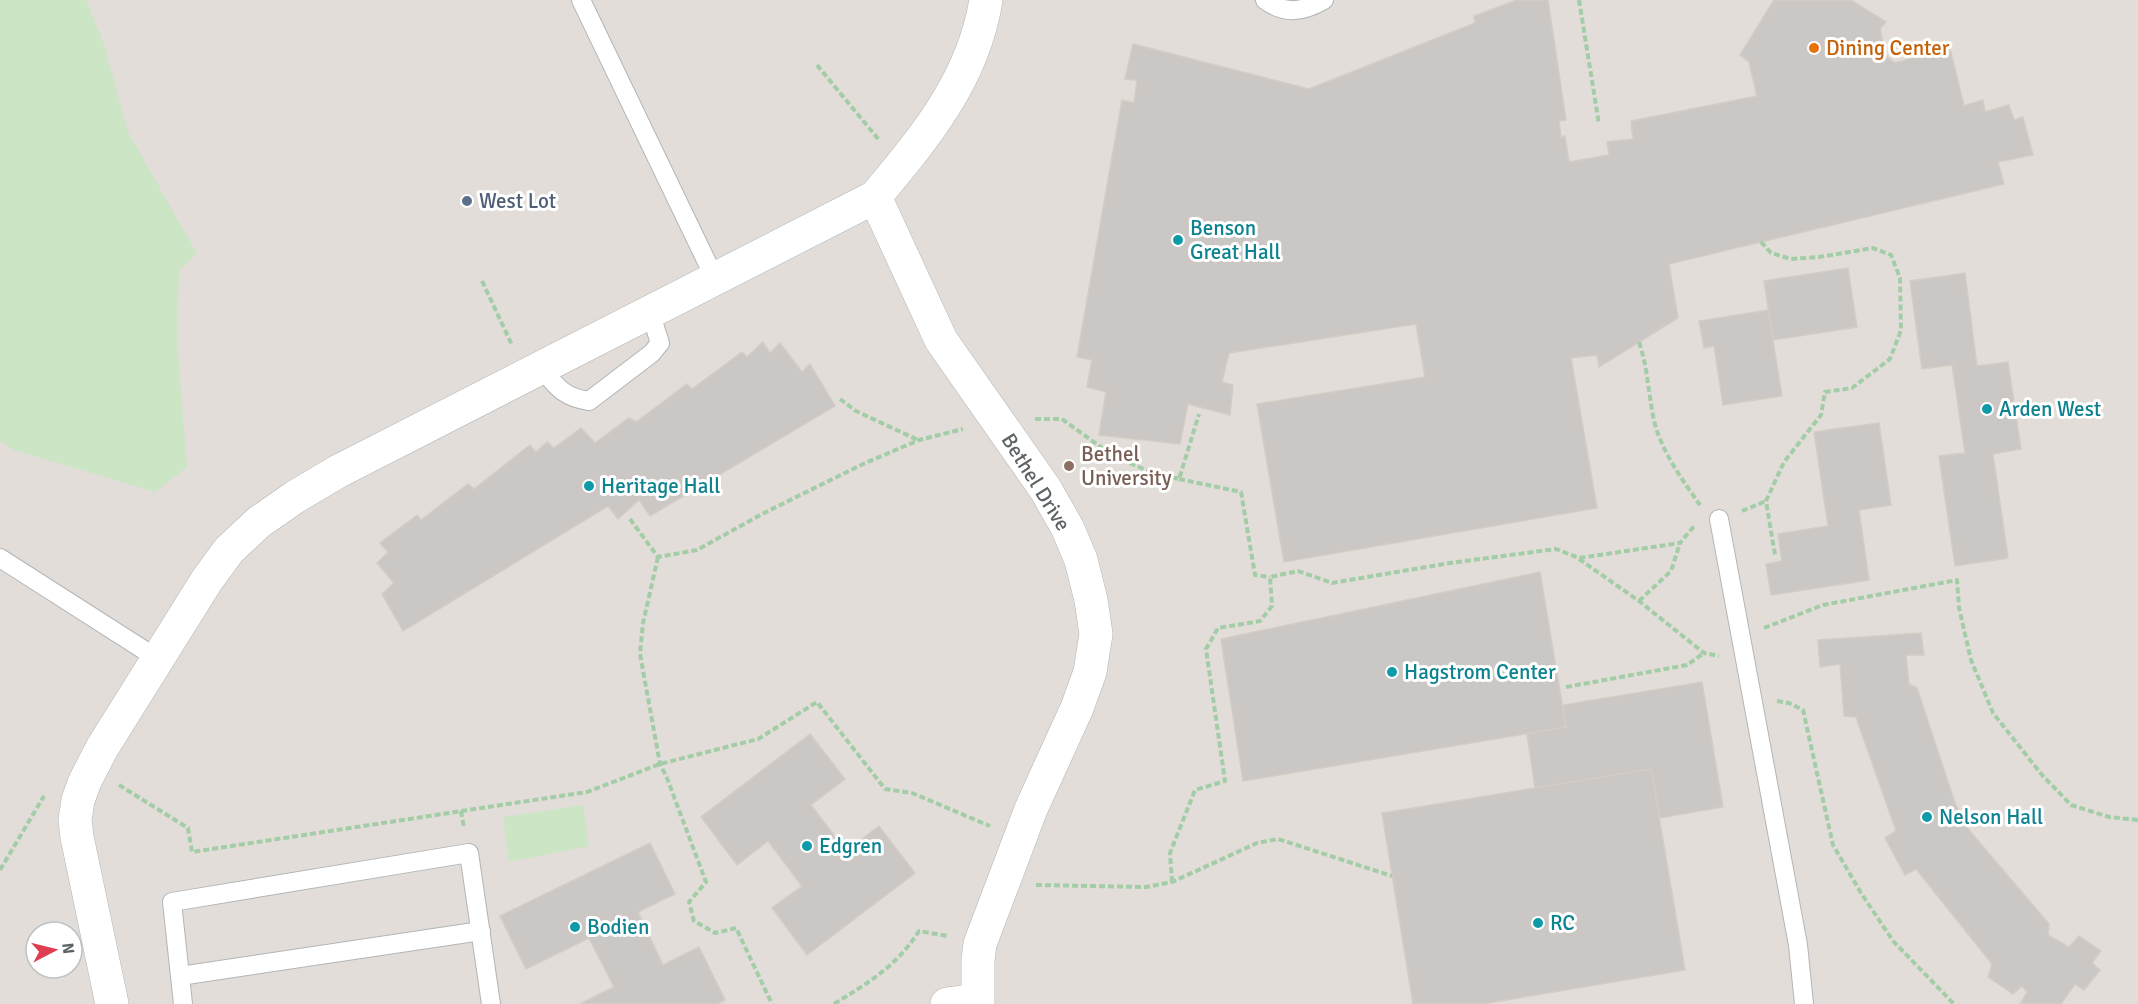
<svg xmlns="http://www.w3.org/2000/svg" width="2138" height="1004" font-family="Signika,sans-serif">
<rect width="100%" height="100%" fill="#efece7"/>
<path fill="#e2ddd8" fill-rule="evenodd" d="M0,0h2138v1004h-2138zM36,932h36v36h-36z"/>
<g fill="#cbe5c5">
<polygon points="0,0 86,0 104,44 128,132 197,254 179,270 177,340 187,467 155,492 14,450 0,441"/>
<polygon points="583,805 589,846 509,862 503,817"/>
</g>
<g fill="#cbc7c4" stroke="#d4ccc5" stroke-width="1.5">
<polygon points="1517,0 1548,0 1566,120 1559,121 1561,137 1565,136 1569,162 1609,155 1607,142 1633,139 1631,121 1757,96 1749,62 1740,55 1774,0 1851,0 1886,22 1880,29 1886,56 1895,63 1950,48 1964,106 1983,100 1985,112 2009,105 2014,120 2023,117 2033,155 1998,162 2004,184 1669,264 1678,318 1599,367 1597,355 1571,358 1597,508 1284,562 1257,404 1425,377 1416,324 1229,353 1222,382 1233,385 1230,415 1188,404 1180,444 1099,435 1106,392 1087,387 1092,360 1077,357 1122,100 1134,103 1137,80 1125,79 1133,44 1309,89 1475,23 1474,16"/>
<polygon points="1848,268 1857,327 1773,340 1764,281"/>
<polygon points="1965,273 1977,366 2008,362 2021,449 1993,454 2008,558 1955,566 1939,456 1965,453 1952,365 1922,369 1910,281"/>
<polygon points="1768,310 1782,396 1723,405 1714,346 1704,348 1699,321"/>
<polygon points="763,342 770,353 780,343 802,372 810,364 835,406 650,516 639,500 618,519 608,506 403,631 382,594 394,583 377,563 388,552 380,543 417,515 421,520 468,484 474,489 530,445 536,452 547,442 554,448 581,428 595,443 629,418 636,422 687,384 692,389 742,352 747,357"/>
<polygon points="1879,423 1891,505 1859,510 1869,580 1771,595 1766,564 1782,561 1778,534 1828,526 1814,432"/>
<polygon points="1540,572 1566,727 1243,781 1221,639"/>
<polygon points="1921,633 1924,655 1906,655 1909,684 1917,688 1955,803 1969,830 2049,924 2048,935 2069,947 2079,936 2101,951 2092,963 2100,970 2084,990 2075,984 2061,1004 2021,1003 2027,992 2022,986 2013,994 1988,977 1992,964 1916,869 1905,875 1885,838 1896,831 1856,717 1844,716 1840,664 1820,667 1818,640"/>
<polygon points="1702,682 1723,807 1660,818 1651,769 1535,788 1527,734 1566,727 1563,705"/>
<polygon points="810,734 845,779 811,805 846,851 879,826 915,873 807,955 772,908 802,886 768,841 737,865 701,817"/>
<polygon points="1651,769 1685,970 1482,1004 1413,1004 1382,813"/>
<polygon points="650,843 675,894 638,912 663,965 699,947 725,1000 717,1004 580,1004 614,987 589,938 526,969 500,916"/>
</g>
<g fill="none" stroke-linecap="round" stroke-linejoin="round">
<g stroke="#b2b5b8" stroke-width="20">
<g id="lane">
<polyline points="581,0 715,279"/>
<path d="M1265,0c20,15 38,12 59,0"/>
<path d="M541,368c16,19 22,29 48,33l63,-48 8,-10 -10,-31"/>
<polyline points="1719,519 1798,945 1804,1004"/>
<polyline points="0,558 158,659"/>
<polyline points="180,976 481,931"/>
<polyline points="183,1004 172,902 469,853 491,1004"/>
</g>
</g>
<g stroke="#b2b5b8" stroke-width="34">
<g id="street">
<polyline points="112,1004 77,837 75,820 78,800 85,781 102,748 207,580 229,550 259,522 295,497 337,472 875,197"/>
<polyline points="947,1004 977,1000"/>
<path d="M978,1004v-44l2,-16 51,-135 46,-101 13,-36 6,-38 -5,-34 -10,-40 -13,-31 -22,-39 -105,-150 -66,-143c50,-60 98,-117 111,-197"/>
</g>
</g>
<g stroke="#a3cda6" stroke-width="4" stroke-dasharray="6 3" stroke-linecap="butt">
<polyline points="1579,0 1599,124"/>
<polyline points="817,65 879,140"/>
<polyline points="1761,242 1771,253 1791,259 1819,257 1873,248 1891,255 1900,278 1901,330 1890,359 1852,388 1825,392 1821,415 1784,462 1766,501 1775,555"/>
<polyline points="482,281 512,345"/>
<path d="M1639,342c9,26 9,51 15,78 6,29 29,61 46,85"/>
<polyline points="840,399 856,411 918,440"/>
<polyline points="1035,419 1062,419 1112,455 1148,471 1179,479 1199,414"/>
<polyline points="1179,479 1241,492 1255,575 1270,577"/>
<polyline points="1742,511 1766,501"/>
<polyline points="630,519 658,557 697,550 764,513 863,464 919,440 963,429"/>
<polyline points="658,557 643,623 640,654 660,764 667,778 706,882 689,902 694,921 715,933 736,928 772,1004"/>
<polyline points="1579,559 1639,601 1704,653 1719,656"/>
<polyline points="1639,601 1671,571 1680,543"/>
<polyline points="1764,628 1823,605 1957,580 1959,608 1971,660 1993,713 2042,775 2071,805 2109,817 2138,820"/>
<polyline points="1566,687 1687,665 1704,653"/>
<polyline points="1777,701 1789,703 1803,710 1833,845 1861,893 1893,941 1954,1004"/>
<polyline points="119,785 188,828 192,852 587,792 660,764 758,739 817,702 885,789 912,793 990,826"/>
<polyline points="461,811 464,828"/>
<polyline points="0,870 44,796"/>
<polyline points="1172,882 1170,853 1195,790 1225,781 1206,649 1218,628 1260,621 1272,606 1270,577 1298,571 1332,583 1450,563 1556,549 1579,558 1680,543 1695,525"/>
<polyline points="1036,885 1146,887 1172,882 1257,843 1278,839 1392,876"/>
<path d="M834,1004c35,-22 62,-37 85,-73l29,5"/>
</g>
<use href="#lane" stroke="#fff" stroke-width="18"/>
<use href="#street" stroke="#fff" stroke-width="33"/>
</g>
<circle fill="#e8710a" stroke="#fff" stroke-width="2" cx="1814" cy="48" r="6"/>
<circle fill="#5c6f8a" stroke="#fff" stroke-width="2" cx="467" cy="201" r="6"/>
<g fill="#0f9aa8" stroke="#fff" stroke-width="2">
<circle cx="1178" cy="240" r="6"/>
<circle cx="1987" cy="409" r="6"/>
<circle cx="589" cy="486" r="6"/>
<circle cx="1392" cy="672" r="6"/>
<circle cx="1927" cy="817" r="6"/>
<circle cx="807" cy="846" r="6"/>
<circle cx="1538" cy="923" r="6"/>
<circle cx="575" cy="927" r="6"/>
</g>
<circle fill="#8d6e63" stroke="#fff" stroke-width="2" cx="1069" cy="466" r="6"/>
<g text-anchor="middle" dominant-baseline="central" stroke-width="6" stroke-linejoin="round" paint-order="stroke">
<g font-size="21" fill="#c56008" stroke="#fff" text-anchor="start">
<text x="1826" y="48">Dining Center</text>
</g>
<g font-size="21" fill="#4e5e75" stroke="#fff" text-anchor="start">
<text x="479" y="201">West Lot</text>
</g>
<g font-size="21" fill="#0d838f" stroke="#fff" text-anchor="start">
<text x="1190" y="228">Benson<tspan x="1190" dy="24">Great Hall</tspan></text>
<text x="1999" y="409">Arden West</text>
<text x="601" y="486">Heritage Hall</text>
<text x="1404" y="672">Hagstrom Center</text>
<text x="1939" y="817">Nelson Hall</text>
<text x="819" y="846">Edgren</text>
<text x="1550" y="923">RC</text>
<text x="587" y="927">Bodien</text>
</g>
<g font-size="21" fill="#785e54" stroke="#fff" text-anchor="start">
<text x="1081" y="454">Bethel<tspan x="1081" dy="24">University</tspan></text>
</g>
<g font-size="21" fill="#5e6366" stroke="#fff">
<text transform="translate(1036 482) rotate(58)">Bethel Drive</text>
</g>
</g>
<g transform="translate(54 950) rotate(83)"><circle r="28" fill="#ffffff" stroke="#bfc1c2" stroke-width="1.5"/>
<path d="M0-4.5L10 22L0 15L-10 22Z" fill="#df3d51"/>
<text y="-9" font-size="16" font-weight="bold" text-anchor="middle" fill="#5e6366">N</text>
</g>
</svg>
